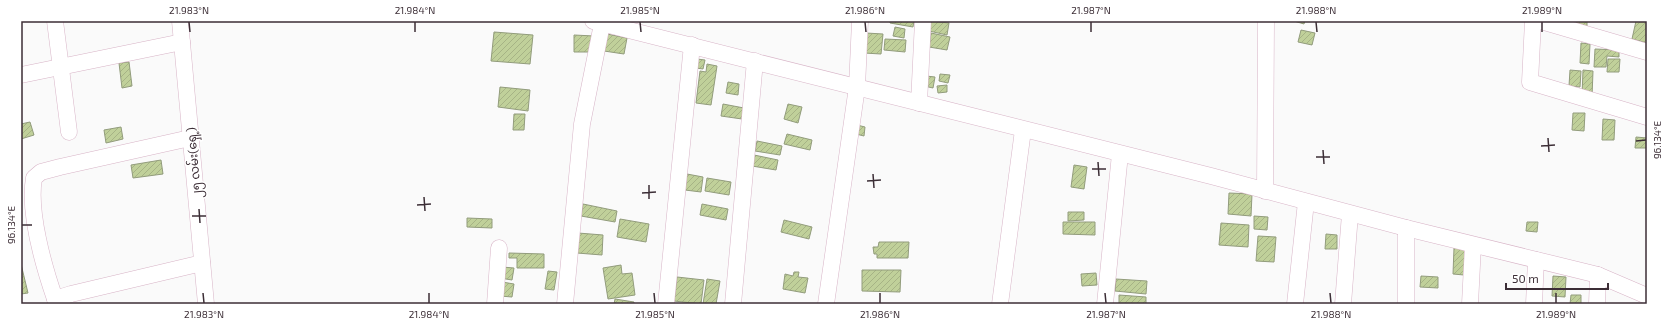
<svg xmlns="http://www.w3.org/2000/svg" width="1668" height="325" font-family="'Exo 2','Noto Sans Myanmar',sans-serif">
<defs>
<pattern id="building-hatch" width="6" height="6" patternUnits="userSpaceOnUse"><rect width="6" height="6" fill="#c0d09a"/><path d="M-1 1l2-2M0 6l6-6M5 7l2-2" fill="none" stroke="#a6b385"/></pattern>
</defs>
<rect width="100%" height="100%" fill="#fafafa"/>
<g fill="url(#building-hatch)" stroke="#929c7c">
<polygon points="890,21 914,21 913,27 890,23"/>
<polygon points="931,21 949,23 947,35 929,31"/>
<polygon points="1294,21 1305,21 1304,24"/>
<polygon points="1577,21 1587,21 1587,27 1576,26"/>
<polygon points="1636,21 1647,21 1647,43 1632,39"/>
<polygon points="895,27 905,29 904,38 893,36"/>
<polygon points="1301,30 1315,33 1312,45 1298,42"/>
<polygon points="494,32 533,35 530,64 491,61"/>
<polygon points="866,33 883,34 881,54 864,53"/>
<polygon points="931,33 950,37 947,50 929,47"/>
<polygon points="607,34 627,38 624,54 604,51"/>
<polygon points="574,35 594,36 593,52 574,52"/>
<polygon points="885,39 906,40 905,52 884,50"/>
<polygon points="1581,43 1590,44 1589,64 1580,63"/>
<polygon points="1595,49 1619,50 1619,57 1607,56 1606,67 1594,67"/>
<polygon points="697,59 705,60 703,69 696,68"/>
<polygon points="1608,59 1620,59 1619,72 1607,72"/>
<polygon points="129,62 132,86 122,88 119,63"/>
<polygon points="707,64 717,66 711,105 696,103 700,71 706,72"/>
<polygon points="1570,70 1581,71 1580,87 1569,86"/>
<polygon points="1583,70 1593,71 1592,97 1582,96"/>
<polygon points="940,74 950,75 948,83 939,81"/>
<polygon points="926,76 935,77 933,88 924,86"/>
<polygon points="728,82 739,84 738,95 726,93"/>
<polygon points="947,85 947,92 938,93 937,86"/>
<polygon points="500,87 530,90 528,111 498,107"/>
<polygon points="723,104 744,108 742,119 721,116"/>
<polygon points="788,104 802,107 798,123 784,119"/>
<polygon points="1573,113 1585,113 1584,131 1572,130"/>
<polygon points="514,114 525,114 524,130 513,130"/>
<polygon points="1603,119 1615,120 1614,140 1602,140"/>
<polygon points="30,122 34,135 21,139 21,124"/>
<polygon points="857,125 865,127 864,136 856,134"/>
<polygon points="121,127 123,139 106,143 104,130"/>
<polygon points="787,134 812,140 810,150 784,144"/>
<polygon points="1636,137 1647,138 1647,148 1635,148"/>
<polygon points="757,141 782,146 780,155 755,151"/>
<polygon points="754,155 778,160 776,170 752,166"/>
<polygon points="161,160 163,174 133,178 131,165"/>
<polygon points="1074,165 1087,167 1084,189 1071,187"/>
<polygon points="687,174 703,177 701,192 685,190"/>
<polygon points="707,178 731,182 729,195 705,191"/>
<polygon points="1229,193 1252,194 1251,216 1228,214"/>
<polygon points="583,204 617,211 615,222 581,216"/>
<polygon points="702,204 728,209 726,220 700,215"/>
<polygon points="1068,212 1084,212 1084,220 1068,221"/>
<polygon points="1254,216 1268,217 1267,230 1254,229"/>
<polygon points="467,218 492,219 492,228 467,227"/>
<polygon points="620,219 649,224 646,242 617,237"/>
<polygon points="784,220 812,227 809,239 781,232"/>
<polygon points="1063,222 1095,222 1095,235 1063,234"/>
<polygon points="1527,222 1538,222 1537,232 1526,231"/>
<polygon points="1221,223 1249,225 1248,247 1219,245"/>
<polygon points="578,233 603,235 602,255 577,253"/>
<polygon points="1326,234 1337,235 1337,249 1325,249"/>
<polygon points="1258,236 1276,237 1274,262 1256,261"/>
<polygon points="879,242 909,242 908,258 877,258 877,254 874,254 873,247 878,247"/>
<polygon points="1454,248 1466,249 1464,275 1453,274"/>
<polygon points="509,253 544,254 544,268 517,268 517,258 509,258"/>
<polygon points="21,264 28,293 21,294"/>
<polygon points="621,265 622,274 632,273 635,295 608,299 603,268"/>
<polygon points="502,267 514,268 512,280 500,278"/>
<polygon points="862,270 901,270 900,292 862,291"/>
<polygon points="548,271 557,272 554,290 545,289"/>
<polygon points="794,272 799,272 798,277 808,278 805,293 783,289 785,274 793,276"/>
<polygon points="1096,273 1097,285 1082,286 1081,274"/>
<polygon points="1421,276 1438,277 1438,288 1420,287"/>
<polygon points="1553,276 1566,277 1565,297 1552,296"/>
<polygon points="677,277 704,280 701,304 674,301"/>
<polygon points="707,279 720,281 716,304 703,304"/>
<polygon points="1116,279 1147,281 1146,294 1115,291"/>
<polygon points="502,282 514,284 512,297 500,296"/>
<polygon points="1119,295 1146,297 1146,304 1119,304"/>
<polygon points="1571,295 1581,295 1581,304 1570,304"/>
<polygon points="615,299 634,302 634,304 614,304"/>
</g>
<g fill="none" stroke-linecap="round" stroke-linejoin="round">
<g stroke="#d8b4c7" stroke-width="17">
<g id="street">
<polyline points="55,21 69,132"/>
<polyline points="180,21 206,304"/>
<polyline points="593,21 1211,176 1406,228 1598,275 1647,296"/>
<polyline points="1533,21 1530,82 1647,117"/>
<polyline points="1541,21 1647,52"/>
<polyline points="21,75 182,42"/>
<polyline points="919,103 923,21"/>
<polyline points="1265,191 1266,21"/>
<path d="M55,299c-11,-32 -27,-87 -21,-121l7,-6 19,-5 130,-29"/>
<polyline points="57,304 55,299 71,294 202,263"/>
<polyline points="495,304 499,248"/>
<polyline points="565,304 582,124 602,24"/>
<polyline points="666,304 692,45"/>
<polyline points="733,304 755,61"/>
<polyline points="826,304 857,87 860,21"/>
<polyline points="1000,304 1023,130"/>
<polyline points="1105,304 1120,154"/>
<polyline points="1295,304 1306,202"/>
<polyline points="1343,304 1350,214"/>
<polyline points="1406,304 1406,228"/>
<polyline points="1470,304 1473,245"/>
<polyline points="1534,304 1536,260"/>
<polyline points="1597,304 1598,275"/>
</g>
</g>
<use href="#street" stroke="#fff" stroke-width="16"/>
</g>
<path fill="none" stroke="#3c2e36" stroke-width="1.5" d="M189,22l1,10M415,22v10M640,22l1,10M865,22l1,10M1091,22v10M1316,22l1,10M1542,22v10M1548,138l1,14M1636,141l10,-1M1541,146l14,-1M1323,150l1,14M1316,157h14M1098,162l1,14M1092,169h14M873,174l1,14M867,181l14,-1M649,185v14M642,193l14,-1M424,197l1,14M417,205l14,-1M199,209l1,14M192,216h14M22,225h10M203,293l1,10M429,293v10M654,293l1,10M880,293v10M1105,293l1,10M1330,293l1,10M1556,293v10"/>
<g text-anchor="middle" dominant-baseline="central" stroke-width="3" stroke-linejoin="round" paint-order="stroke">
<g font-size="12" fill="#3c2e36" stroke="#fff">
<text transform="translate(193 163) rotate(-95)">၂၅ လမ်း(ရှေ့)</text>
</g>
</g>
<rect width="1668" height="325" fill="none" stroke="#ffffff" stroke-width="44"/>
<path d="M1506 283v6h102v-6" fill="none" stroke="#3c2e36" stroke-width="2"/>
<text x="1512" y="283" font-size="12" fill="#3c2e36" stroke="#ffffff" stroke-width="3" paint-order="stroke">50 m</text>
<rect x="22" y="22" width="1624" height="281" fill="none" stroke="#3c2e36" stroke-width="1.5"/>
<g font-size="10" text-anchor="middle" fill="#3c2e36">
<text x="189" y="14">21.983°N</text>
<text x="415" y="14">21.984°N</text>
<text x="640" y="14">21.985°N</text>
<text x="865" y="14">21.986°N</text>
<text x="1091" y="14">21.987°N</text>
<text x="1316" y="14">21.988°N</text>
<text x="1542" y="14">21.989°N</text>
<text transform="translate(1657 140) rotate(-90)" y="4">96.134°E</text>
<text transform="translate(11 225) rotate(-90)" y="4">96.134°E</text>
<text x="204" y="318">21.983°N</text>
<text x="429" y="318">21.984°N</text>
<text x="655" y="318">21.985°N</text>
<text x="880" y="318">21.986°N</text>
<text x="1106" y="318">21.987°N</text>
<text x="1331" y="318">21.988°N</text>
<text x="1556" y="318">21.989°N</text>
</g>
</svg>
